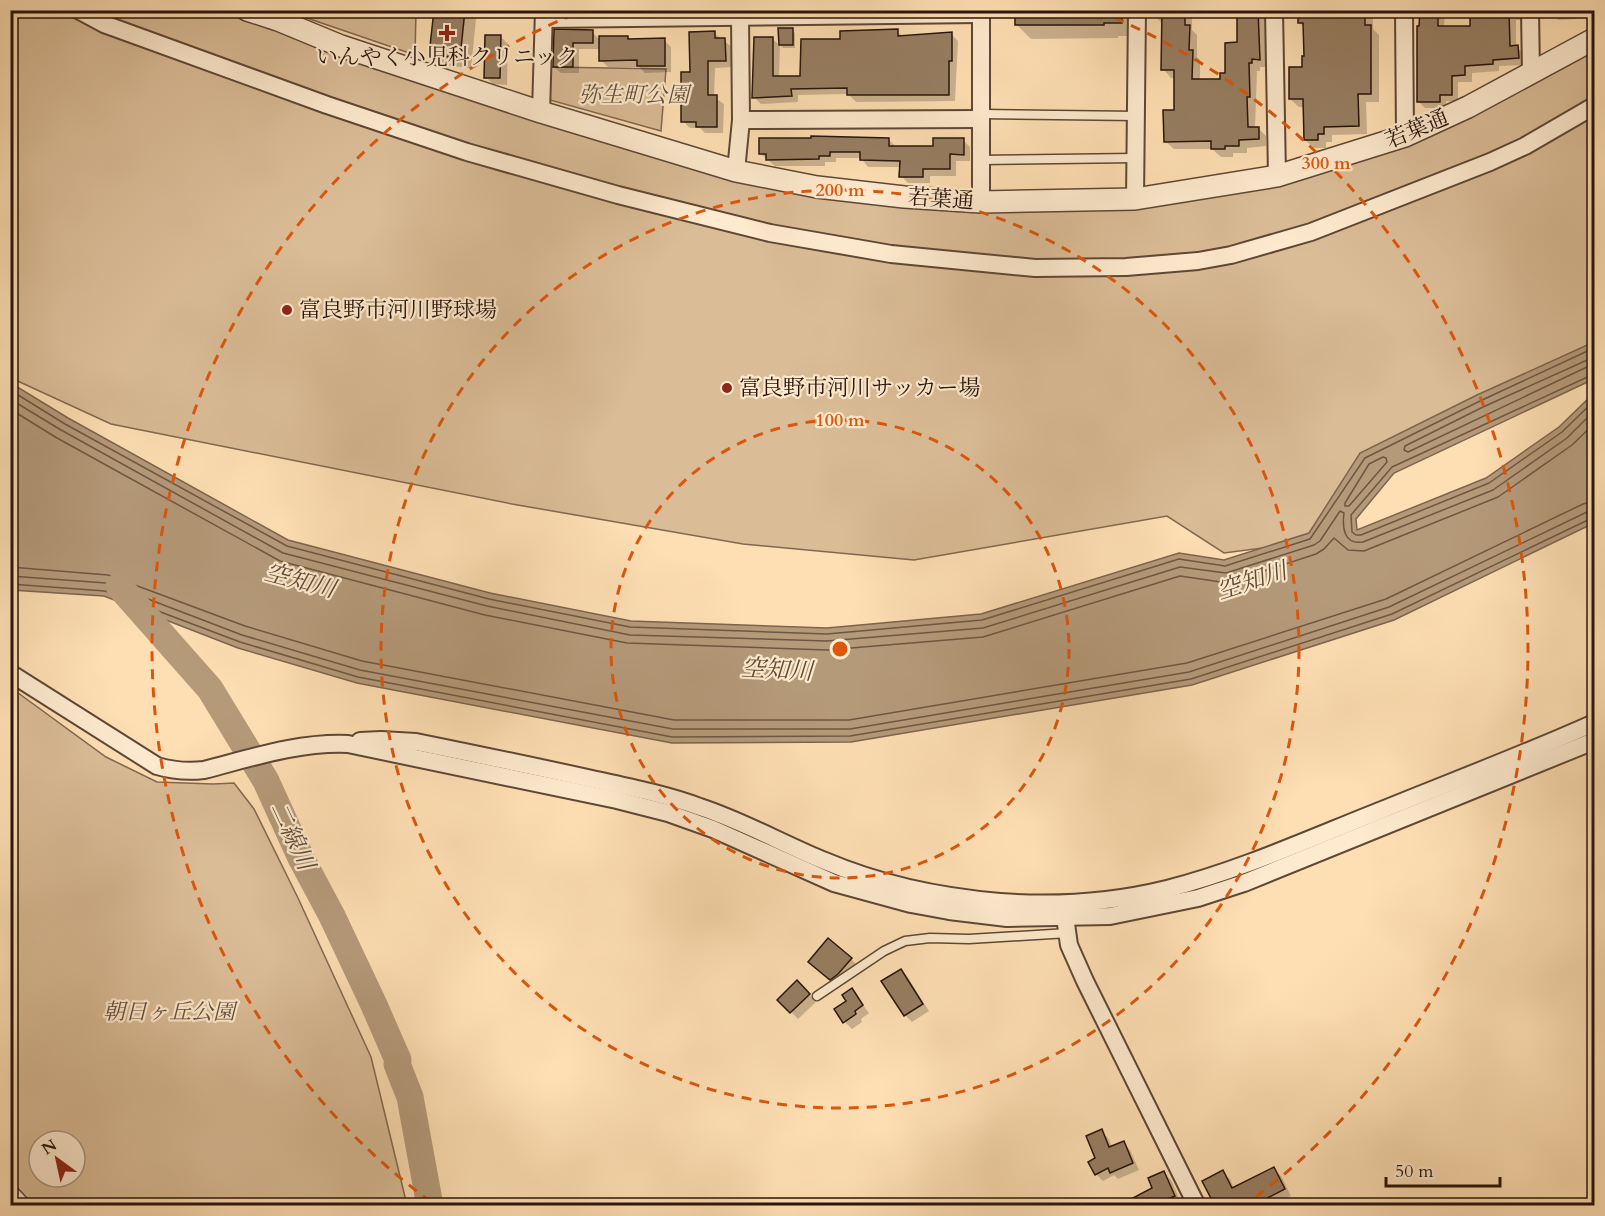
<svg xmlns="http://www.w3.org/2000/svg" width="1605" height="1216" font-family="Cardo,'Noto Serif JP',serif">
<rect width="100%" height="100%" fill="#fedfb3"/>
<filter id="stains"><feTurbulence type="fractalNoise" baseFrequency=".00333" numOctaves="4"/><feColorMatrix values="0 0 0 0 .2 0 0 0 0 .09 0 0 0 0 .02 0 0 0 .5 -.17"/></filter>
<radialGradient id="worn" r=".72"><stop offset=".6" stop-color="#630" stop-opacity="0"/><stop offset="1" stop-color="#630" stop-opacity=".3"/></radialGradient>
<g fill="#dabc96" stroke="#816850" stroke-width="1.5" fill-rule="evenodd">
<polygon points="11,11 247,11 817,187 1135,199 1354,154 1594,39 1594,342 1371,463 1317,541 1224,553 1167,516 914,560 743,544 512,504 111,424 11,378"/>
<polygon points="312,11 416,11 415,55 307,18"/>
<polygon points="551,67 666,69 661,131 550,100"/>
<path d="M10,687l96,70 51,25 56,2 21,-1 20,26 44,89 73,159 36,148h-396zM39,1141h36v36h-36z"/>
</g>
<polygon fill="#b59a7a" stroke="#7d644e" stroke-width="1.5" points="1594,342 1594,379 1394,473 1356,519 1357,530 1486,478 1559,427 1594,393 1594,523 1394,620 1192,685 851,742 672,743 357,683 238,648 104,596 11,590 11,383 68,418 288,540 490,593 631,621 827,628 981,614 1179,553 1224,560 1309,533 1360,453 1477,395"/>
<g fill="#0003">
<polygon points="435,10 477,10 471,68 442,65 431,54"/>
<polygon points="1017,10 1136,10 1136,36 1118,36 1118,38 1031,39 1017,25"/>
<polygon points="1158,10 1192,10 1192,30 1197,35 1197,57 1200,60 1200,81 1222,81 1226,75 1238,44 1238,10 1266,10 1268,67 1260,67 1260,71 1257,71 1255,128 1258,128 1266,136 1266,146 1247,148 1247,153 1233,153 1233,157 1221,157 1212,149 1174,149 1165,141 1175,111 1176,78 1171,78 1163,69 1163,25 1158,19"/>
<polygon points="1300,10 1373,10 1373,29 1379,35 1379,102 1366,102 1367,134 1332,135 1332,142 1326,142 1326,148 1314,148 1305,140 1305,107 1299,107 1290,99 1303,69 1305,58 1305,28 1300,23"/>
<polygon points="1421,10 1445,10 1444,28 1471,28 1471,10 1521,10 1521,20 1516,20 1516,47 1524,54 1525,65 1499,66 1499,71 1472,73 1472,82 1458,82 1458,102 1446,101 1446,108 1425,108 1418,101"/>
<polygon points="1550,10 1576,10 1576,19 1558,20"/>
<polygon points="792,30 795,33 795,48 783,48 780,45"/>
<polygon points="555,31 592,32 600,40 627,37 630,40 664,40 671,47 671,72 645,73 639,67 608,67 601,60 600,49 579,49 579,73 561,73 554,67"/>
<polygon points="897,31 903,37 951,34 958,41 955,101 856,102 848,94 798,95 798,102 761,104 754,97 773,39 780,46 779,77 801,77 841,40"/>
<polygon points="714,33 732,47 732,67 715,68 714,97 724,104 723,133 705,133 700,128 690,128 683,121 692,74"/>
<polygon points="501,37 508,44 507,85 493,84 486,77"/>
<polygon points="888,139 895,146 935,148 963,140 970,147 970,161 956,161 956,176 930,176 930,183 908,183 901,176 901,167 868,167 861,158 836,158 836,162 825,162 825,166 775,166 761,154"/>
<polygon points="851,959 858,966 838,986 818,969"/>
<polygon points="901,971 908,978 929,1011 912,1022 905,1015"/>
<polygon points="797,982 816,1002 798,1019 780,1000"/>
<polygon points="853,992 869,1013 861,1019 862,1022 852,1029 845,1022 848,1002"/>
<polygon points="1101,1131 1108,1138 1112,1147 1123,1143 1130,1150 1139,1170 1118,1179 1114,1175 1103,1181 1096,1174"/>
<polygon points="1274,1169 1281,1176 1291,1196 1273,1206 1216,1206 1222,1172 1230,1179 1234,1189"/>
<polygon points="1164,1173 1171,1180 1181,1203 1175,1206 1121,1206 1154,1189"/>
</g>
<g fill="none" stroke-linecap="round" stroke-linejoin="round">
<g stroke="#6e5742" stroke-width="1.5">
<polyline points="1594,357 1483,407 1405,446 1404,450 1408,452 1587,367 1594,366"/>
<polyline points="1594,374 1392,467 1351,515 1352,532 1356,535 1361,535 1489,483 1562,432 1594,401"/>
<polyline points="10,390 65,424 287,546 489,599 630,627 827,634 982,620 1179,559 1225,566 1310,539 1365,458 1480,401 1594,348"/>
<path d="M10,399l51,31 222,123 204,53 143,29 197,6 156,-13 197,-61 46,6 88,-28 6,-4 20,-30 4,2c-2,15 0,32 19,29l130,-52 74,-52 27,-27"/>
<polyline points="10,409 57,438 280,561 485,615 627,643 827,650 983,637 1180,576 1221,582 1230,582 1316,554 1324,549 1334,538 1348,550 1364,551 1498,497 1572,445 1594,424"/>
<polygon points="1383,457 1386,458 1387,462 1349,506 1345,506 1345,503 1369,464"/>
<polyline points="10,567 108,575 245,626 362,661 674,720 849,720 1187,663 1386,599 1583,504 1594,501"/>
<polyline points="10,576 106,583 242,635 360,670 673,729 850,729 1189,672 1389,607 1587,512 1594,510"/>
<polyline points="10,584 105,591 240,642 358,677 672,737 850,736 1191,679 1392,614 1590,519 1594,518"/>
</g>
<polyline stroke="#b59a7a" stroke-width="27" points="119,586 210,689 266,781 301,858 332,916 374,1005 398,1060 397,1064 410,1097 430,1206"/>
</g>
<g fill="#977e62" stroke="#28140b" stroke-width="1.5">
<polygon points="434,10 465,10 460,58 429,55"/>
<polygon points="1015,10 1122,10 1122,23 1104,23 1104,25 1015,25"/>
<polygon points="1162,10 1185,10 1185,25 1190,25 1189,50 1193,50 1192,79 1220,79 1220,73 1225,73 1225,43 1237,42 1237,10 1258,10 1260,60 1252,59 1252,63 1249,63 1250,97 1247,97 1248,127 1259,127 1259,139 1239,140 1239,146 1225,146 1225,149 1211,149 1211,141 1164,142 1163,110 1174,110 1174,70 1161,70"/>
<polygon points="1298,10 1365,10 1365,25 1371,25 1371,94 1358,94 1359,126 1324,127 1324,134 1318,134 1318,140 1304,140 1303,99 1289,99 1289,67 1302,67 1302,56 1304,56 1303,23 1298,23"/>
<polygon points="1420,10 1438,10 1438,26 1470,26 1470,10 1509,10 1510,46 1518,45 1519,58 1493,60 1493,64 1465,66 1465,75 1452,76 1452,95 1440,95 1440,102 1417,102 1417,26 1419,26"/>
<polygon points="778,28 793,28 793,45 779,45"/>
<polygon points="554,29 593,30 593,43 573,43 573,67 553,67"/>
<polygon points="898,29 898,36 952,32 952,61 949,61 949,95 847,95 847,88 791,89 792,96 752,98 754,37 773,37 773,76 800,76 801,39 840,39 840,31"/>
<polygon points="715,31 715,38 725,38 726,61 708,61 708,95 717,95 717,127 696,127 696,122 681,122 681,72 690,72 689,32"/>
<polygon points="485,35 501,35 500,78 484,78"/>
<polygon points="599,36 628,36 628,39 665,38 665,66 637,66 637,60 599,61"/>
<polygon points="811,136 889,138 889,146 933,146 933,138 964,138 964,155 950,154 950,169 923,169 923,177 899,177 900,161 860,160 860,152 830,152 830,156 819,156 819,159 766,160 766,154 759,154 759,138 811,138"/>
<polygon points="828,938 852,958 838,974 830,980 808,962"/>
<polygon points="901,969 923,1004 904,1016 881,981"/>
<polygon points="797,980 810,994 790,1013 777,1000"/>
<polygon points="852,988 863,1005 855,1011 856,1014 843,1023 834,1009 846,1001 842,995"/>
<polygon points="1102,1129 1109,1147 1124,1141 1133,1163 1110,1173 1108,1168 1095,1175 1088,1162 1095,1158 1086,1136"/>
<polygon points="1274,1167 1285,1189 1252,1206 1215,1206 1202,1181 1223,1170 1232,1188"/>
<polygon points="1164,1171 1175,1196 1151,1206 1118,1206 1152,1188 1148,1178"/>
</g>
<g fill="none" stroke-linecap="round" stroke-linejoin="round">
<g stroke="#5e4735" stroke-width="11">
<g id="service">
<polyline points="981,114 1136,116"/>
<polyline points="981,160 1136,158"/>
<polyline points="817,996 884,951 905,941 930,938 969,939 1068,933"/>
<polyline points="10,1187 28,1206"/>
</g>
</g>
<g stroke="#5e4735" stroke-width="20">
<g id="minor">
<polyline points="78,10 104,24 327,105 467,152 618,195 770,233 891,254 1035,268 1126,267 1198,261 1231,255 1311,232 1490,162 1525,146 1594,106"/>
<polyline points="981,10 981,202"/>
<polyline points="1274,10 1277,176"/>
<polyline points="1404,10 1405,136"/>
<polyline points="1530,10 1531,74"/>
<polyline points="545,19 981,14"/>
<polyline points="541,112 544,10"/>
<polyline points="741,120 981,119"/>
<polyline points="736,171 741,120 740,17"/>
<polyline points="1135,199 1137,10"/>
<path d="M10,673l147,93c17,5 30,6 47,4 47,-12 94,-28 144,-26l269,56 51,13 45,16 121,54 77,21 38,7 58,7 103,-2 88,-18 46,-15 350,-142"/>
<path d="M360,741l21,-1 35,2c59,12 117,24 176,37 36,8 73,15 108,28 43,14 83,37 125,54 54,23 116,36 175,41 54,4 114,0 167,-13 74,-19 144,-51 215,-79 71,-29 143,-56 212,-87"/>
<polyline points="1065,917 1069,945 1085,981 1197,1206"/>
</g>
</g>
<g stroke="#5e4735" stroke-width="24">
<polyline id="tertiary" points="247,10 278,20 341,46 541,112 736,171 817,187 904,197 981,202 1135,199 1277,176 1405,136 1468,107 1594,39"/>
</g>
<use href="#service" stroke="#feeace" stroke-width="8"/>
<use href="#minor" stroke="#feeace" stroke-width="16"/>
<use href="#tertiary" stroke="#feeace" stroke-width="21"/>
</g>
<g fill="none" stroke="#de560c" stroke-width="3" stroke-dasharray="10 8">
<circle cx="840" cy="649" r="229"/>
<circle cx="840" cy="649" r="459"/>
<path d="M431 1202A688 688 0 0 1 582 11M1098 11A688 688 0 0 1 1249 1202"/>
</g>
<g fill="#8f2418" stroke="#feeace" stroke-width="2">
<path d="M444 24h6v6h6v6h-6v6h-6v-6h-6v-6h6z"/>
<circle cx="287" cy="310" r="6"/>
<circle cx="727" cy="388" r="6"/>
</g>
<g text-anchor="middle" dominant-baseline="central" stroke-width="4.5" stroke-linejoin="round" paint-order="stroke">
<g font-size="22" fill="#28140b" stroke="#feeace" text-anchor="start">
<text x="447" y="57" text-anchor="middle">いんやく小児科クリニック</text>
<text x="299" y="310">富良野市河川野球場</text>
<text x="739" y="388">富良野市河川サッカー場</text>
</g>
<g font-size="22" font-style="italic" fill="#664f3c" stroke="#feeace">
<text x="634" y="95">弥生町公園</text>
<text x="169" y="1012">朝日ヶ丘公園</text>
</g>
<g font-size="22" fill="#28140b" stroke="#feeace">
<text transform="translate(1417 129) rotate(-23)">若葉通</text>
<text transform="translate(941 199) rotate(4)">若葉通</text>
</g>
<g font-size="24" font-style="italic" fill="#604a37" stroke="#feeace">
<text transform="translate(300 581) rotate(15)">空知川</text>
<text transform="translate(1252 581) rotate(-18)">空知川</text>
<text transform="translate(777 670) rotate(3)">空知川</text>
<text transform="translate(292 836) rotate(65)">二線川</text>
</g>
</g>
<circle cx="840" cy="649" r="9" fill="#de560c" stroke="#feeace" stroke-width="3"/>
<g font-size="18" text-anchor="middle" font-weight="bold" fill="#de560c" stroke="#feeace" stroke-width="4.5" stroke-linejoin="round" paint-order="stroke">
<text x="1326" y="169">300 m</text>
<text x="840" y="196">200 m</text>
<text x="840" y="426">100 m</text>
</g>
<rect width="1605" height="1216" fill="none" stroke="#fedfb3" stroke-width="36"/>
<rect x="12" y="12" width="1581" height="1192" fill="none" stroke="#28140b" stroke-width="3"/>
<rect x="18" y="18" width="1569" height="1180" fill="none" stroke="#28140b" stroke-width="1.5"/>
<g transform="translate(57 1159) rotate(327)"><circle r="28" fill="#feeace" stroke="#a89480" stroke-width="1.5"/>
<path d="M0-4.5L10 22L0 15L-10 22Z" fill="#8f2418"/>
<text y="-9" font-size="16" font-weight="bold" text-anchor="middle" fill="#28140b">N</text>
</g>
<path d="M1386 1177v9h114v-9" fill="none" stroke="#28140b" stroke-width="3"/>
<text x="1395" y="1177" font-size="18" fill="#28140b" stroke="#feeace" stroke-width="4.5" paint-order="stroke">50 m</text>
<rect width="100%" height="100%" filter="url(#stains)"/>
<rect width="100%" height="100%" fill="url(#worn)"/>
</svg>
